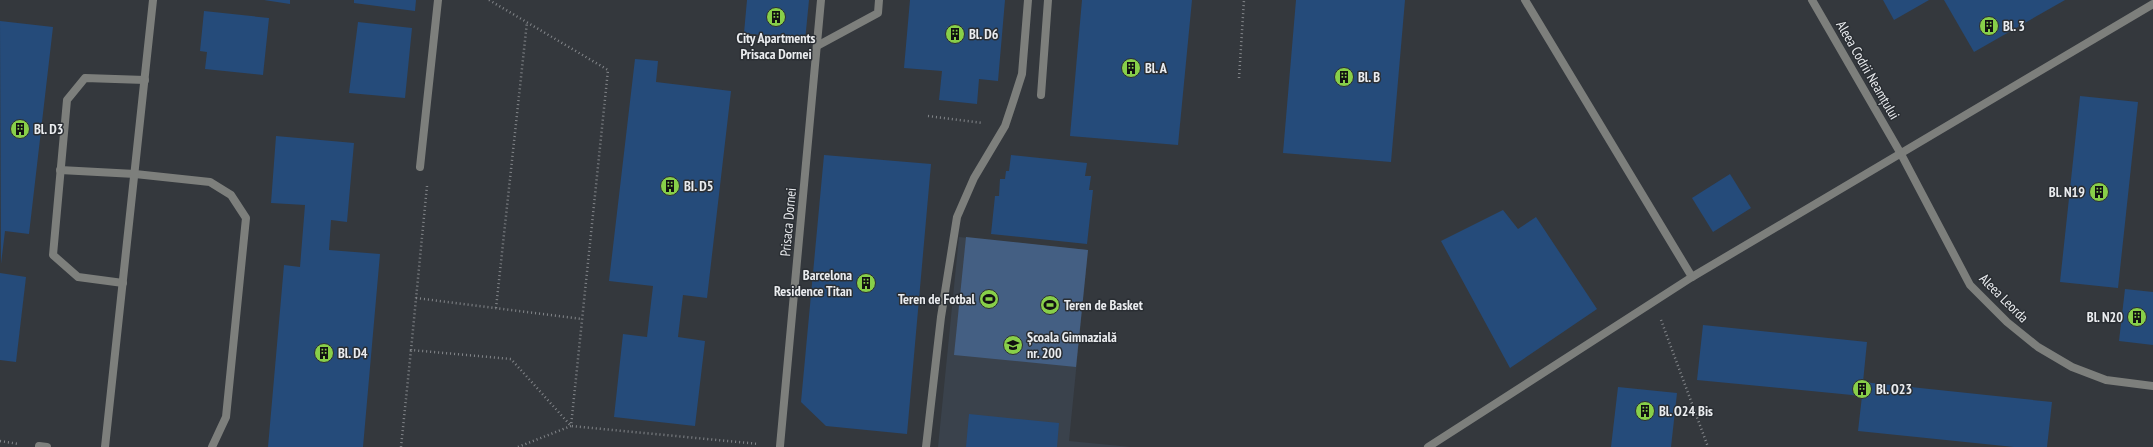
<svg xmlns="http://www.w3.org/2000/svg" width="2153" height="447" font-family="'PT Sans Narrow',sans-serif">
<rect width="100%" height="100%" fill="#34383d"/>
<polygon fill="#3a424c" points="959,237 1088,250 1069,441 1131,447 938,447"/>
<polygon fill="#445f83" points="966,237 1088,250 1076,367 954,355"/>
<g fill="#254b7a">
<polygon points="264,0 290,0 290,4"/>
<polygon points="354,0 416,0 415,11 354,3"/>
<polygon points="747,0 809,0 805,41 744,33"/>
<polygon points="910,0 1005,0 998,81 979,79 977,104 939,100 942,71 904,68"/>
<polygon points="1082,0 1192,0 1178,145 1070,136"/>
<polygon points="1296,0 1405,0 1391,162 1283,153"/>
<polygon points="1883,0 1929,0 1894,20"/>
<polygon points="1944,0 2065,0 1974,52"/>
<polygon points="204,11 269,18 263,75 205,69 207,52 200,51"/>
<polygon points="0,21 53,27 29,234 5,231 1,264"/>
<polygon points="358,22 412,28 405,98 349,93"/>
<polygon points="635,59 658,61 656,82 731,91 707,298 683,295 678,337 705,341 695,426 614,417 623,334 647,337 653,286 609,281"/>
<polygon points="2080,96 2138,102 2118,288 2060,282"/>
<polygon points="276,136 354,143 347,222 331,220 329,250 380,254 363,447 268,447 284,265 300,267 305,205 271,203"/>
<polygon points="824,155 931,164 907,434 826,426 801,402"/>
<polygon points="1011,155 1087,163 1085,176 1091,176 1089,190 1093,190 1087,244 991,234 995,196 999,196 1000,179 1005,179 1006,171 1009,171"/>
<polygon points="1730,174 1751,208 1713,232 1692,198"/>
<polygon points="1503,210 1518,229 1536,217 1597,309 1510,368 1441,241"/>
<polygon points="0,273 26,277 16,362 0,360"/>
<polygon points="2125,289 2153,292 2153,345 2119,341"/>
<polygon points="1703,325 1867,342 1863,382 2052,402 2047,447 2014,447 1858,431 1862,396 1697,380"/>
<polygon points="1618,387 1677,393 1671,447 1611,447"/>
<polygon points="969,414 1059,423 1057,447 966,447"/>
</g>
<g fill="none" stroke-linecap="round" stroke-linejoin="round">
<g stroke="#83868a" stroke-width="2.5" stroke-dasharray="1 3" stroke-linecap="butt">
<polyline points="489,0 608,70 571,426 518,447"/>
<polyline points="1239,78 1244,0"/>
<polyline points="928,116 983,123"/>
<polyline points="427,186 411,350 511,359 571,426 759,444"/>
<polyline points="416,298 582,319"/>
<polyline points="496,308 527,22"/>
<polyline points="1661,320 1708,447"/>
<polyline points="0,441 19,444"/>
<polyline points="401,447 411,350"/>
</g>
<g stroke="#7d7f7c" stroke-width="8">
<polyline points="1525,0 1692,277"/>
<polyline points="817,46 878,13 879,0"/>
<polyline points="1041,95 1048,0"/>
<polyline points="420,167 438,0"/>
<polyline points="60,170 135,174 210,182 231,195 246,218 226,417 212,447"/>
<polyline points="123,283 78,277 53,255 67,100 85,78 145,80"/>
<polyline points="39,446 47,447"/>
<polyline points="105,447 153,0"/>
</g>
<g stroke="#7d7f7c" stroke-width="8">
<polyline points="1812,0 1901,154 1970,285 2007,322 2038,347 2072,367 2106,380 2153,386"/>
<polyline points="780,446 821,0"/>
<polyline points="926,447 941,317 957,217 974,178 1005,126 1012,105 1022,74 1028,0"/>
<polyline points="1428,447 1692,277 2153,4"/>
</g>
</g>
<defs>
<g id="building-disc" transform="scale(1)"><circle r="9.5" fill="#88cf49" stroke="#2a2e33"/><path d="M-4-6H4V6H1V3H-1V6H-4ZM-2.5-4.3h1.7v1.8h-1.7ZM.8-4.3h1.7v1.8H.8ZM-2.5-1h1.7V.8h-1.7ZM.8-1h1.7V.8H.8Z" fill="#111"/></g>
<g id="stadium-disc" transform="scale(1)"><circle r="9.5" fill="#88cf49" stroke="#2a2e33"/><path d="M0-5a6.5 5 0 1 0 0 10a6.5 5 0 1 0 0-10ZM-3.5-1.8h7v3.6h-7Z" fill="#111"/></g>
<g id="school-disc" transform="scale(1)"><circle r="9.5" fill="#88cf49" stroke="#2a2e33"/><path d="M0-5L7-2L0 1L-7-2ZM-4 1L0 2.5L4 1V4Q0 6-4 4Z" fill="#111"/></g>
</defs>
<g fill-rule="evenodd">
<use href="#building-disc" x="776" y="17"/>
<use href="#building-disc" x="1989" y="26"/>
<use href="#building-disc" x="955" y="34"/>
<use href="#building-disc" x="1131" y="68"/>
<use href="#building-disc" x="1344" y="77"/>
<use href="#building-disc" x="20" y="129"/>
<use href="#building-disc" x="670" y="186"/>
<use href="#building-disc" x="2099" y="192"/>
<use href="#building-disc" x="866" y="283"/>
<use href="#stadium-disc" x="989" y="299"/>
<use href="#stadium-disc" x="1050" y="305"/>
<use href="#building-disc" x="2137" y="317"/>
<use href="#school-disc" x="1013" y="345"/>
<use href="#building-disc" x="324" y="353"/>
<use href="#building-disc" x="1862" y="389"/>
<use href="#building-disc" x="1645" y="411"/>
</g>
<g text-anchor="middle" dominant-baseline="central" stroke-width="3" stroke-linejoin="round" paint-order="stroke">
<g font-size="14" font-weight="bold" fill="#eaecef" stroke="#2a2e33" text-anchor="start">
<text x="2003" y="26">Bl. 3</text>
<text x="969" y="34">Bl. D6</text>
<text x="776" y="38" text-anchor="middle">City Apartments<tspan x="776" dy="16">Prisaca Dornei</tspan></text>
<text x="1145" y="68">Bl. A</text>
<text x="1358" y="77">Bl. B</text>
<text x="34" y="129">Bl. D3</text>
<text x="684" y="186">BI. D5</text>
<text x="2085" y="192" text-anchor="end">Bl. N19</text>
<text x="852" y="275" text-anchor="end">Barcelona<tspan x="852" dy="16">Residence Titan</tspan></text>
<text x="975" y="299" text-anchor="end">Teren de Fotbal</text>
<text x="1064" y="305">Teren de Basket</text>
<text x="2123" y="317" text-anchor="end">Bl. N20</text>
<text x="1027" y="337">Școala Gimnazială<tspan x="1027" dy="16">nr. 200</tspan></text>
<text x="338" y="353">Bl. D4</text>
<text x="1876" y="389">Bl. O23</text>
<text x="1659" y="411">Bl. O24 Bis</text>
</g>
<g font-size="14" fill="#eaecef" stroke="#2a2e33">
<text transform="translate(1868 70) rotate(60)">Aleea Codrii Neamțului</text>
<text transform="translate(788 222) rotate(-85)">Prisaca Dornei</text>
<text transform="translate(2004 298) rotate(45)">Aleea Leorda</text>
</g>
</g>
</svg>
